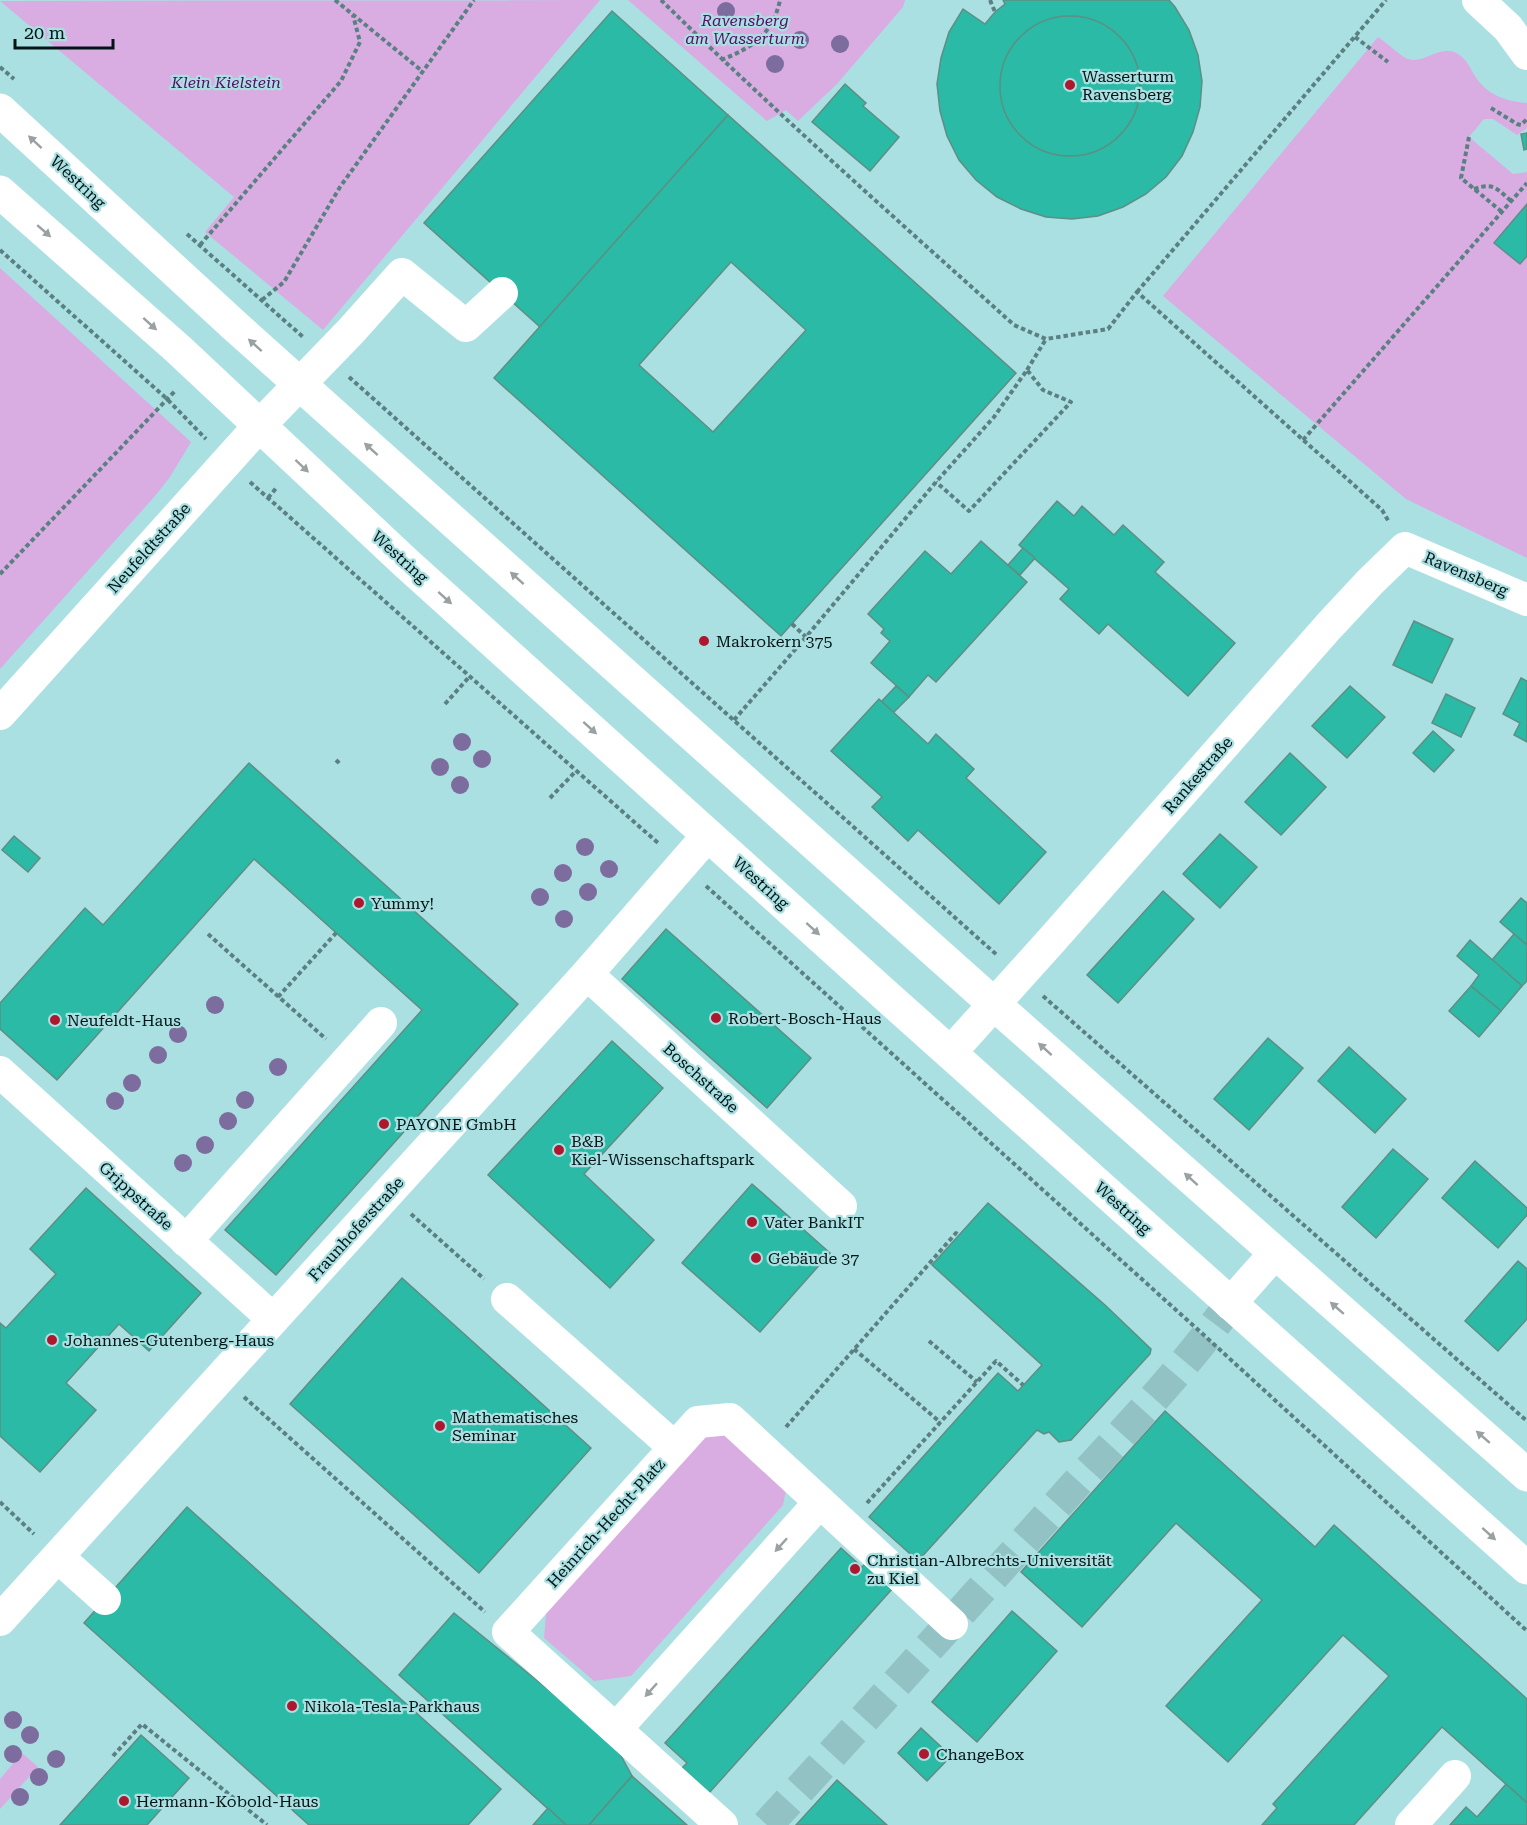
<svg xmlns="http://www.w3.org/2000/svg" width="1527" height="1825" font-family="'Roboto Serif',serif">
<rect width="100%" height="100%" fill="#abe0e2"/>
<g fill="#d9ace2">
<polygon points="600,0 323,330 205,232 234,197 0,1"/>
<polygon points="628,0 905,0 903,7 837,84 798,121 786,110 767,121"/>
<path d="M1378,37c8,5 22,19 30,22 16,5 30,-13 46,-7 15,6 17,21 27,32 12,13 29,18 46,19v25l-10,7 -24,-16h-9l-15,18 44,37 14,-2v386l-121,-59 -243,-203z"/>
<polygon points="0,268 191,442 170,477 155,496 0,669"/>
<polygon points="703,1429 724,1434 786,1490 783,1505 631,1676 594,1681 544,1638 547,1603"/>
<polygon points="22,1753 38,1767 0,1809 0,1779"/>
</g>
<g fill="#2bbaa6" stroke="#5e8e84" stroke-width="1.5" fill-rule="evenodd">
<path d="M1003,0h166l6,7 14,23 9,25 4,26 -2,26 -7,25 -11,24 -16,21 -20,17 -23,13 -25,9 -26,3 -26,-2 -25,-8 -24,-12 -21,-17 -17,-20 -12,-24 -7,-25 -3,-27 4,-26 8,-26 14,-23 22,15 10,-12 10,-8zM1061,23h16l16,4 14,7 11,11 10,14 4,16 1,17 -4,16 -8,15 -11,12 -14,9 -16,5h-17l-16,-4 -15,-8 -12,-12 -8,-14 -4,-16v-17l4,-16 8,-15 12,-11 14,-8z"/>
<polygon points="612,11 728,115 540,327 424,223"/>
<circle cx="1070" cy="86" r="70"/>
<polygon points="845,84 866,103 863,106 899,137 870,171 812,122"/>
<path d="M728,115l288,258 -235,263 -287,-258zM731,262l75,68 -93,102 -74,-67z"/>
<polygon points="1527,133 1527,149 1524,150 1521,134"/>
<polygon points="1527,204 1527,256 1520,264 1494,243"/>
<polygon points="1057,501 1074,516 1082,506 1114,535 1123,525 1164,562 1155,572 1235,643 1188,696 1108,624 1099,634 1060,599 1069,589 1019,545"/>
<polygon points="981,541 1027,582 936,682 928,675 909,697 871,663 890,641 881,633 884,629 868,614 925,551 951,574"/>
<polygon points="1023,548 1035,558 1020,575 1008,565"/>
<polygon points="1414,621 1453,639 1432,683 1393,665"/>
<polygon points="1521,678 1527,681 1527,742 1514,735 1520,723 1503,714"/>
<polygon points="896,686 909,697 893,713 881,702"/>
<polygon points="1350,686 1385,717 1347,758 1312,726"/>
<polygon points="1446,694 1475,708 1461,737 1432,723"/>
<polygon points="879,699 928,744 936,734 974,769 966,778 1046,852 999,904 918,830 908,841 872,807 882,797 831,751"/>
<polygon points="1433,731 1454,750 1434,772 1413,753"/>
<polygon points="1290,753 1326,787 1281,835 1245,802"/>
<polygon points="249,763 518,1004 276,1275 225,1230 422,1010 254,859 57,1080 0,1029 0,1003 85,908 103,925"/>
<polygon points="1220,834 1257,867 1220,908 1183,874"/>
<polygon points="14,836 40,858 28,872 2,850"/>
<polygon points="1163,891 1194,919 1118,1003 1087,975"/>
<polygon points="1521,898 1527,903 1527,945 1500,922"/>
<polygon points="666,929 811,1058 767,1108 622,979"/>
<polygon points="1514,934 1527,945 1527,981 1522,986 1492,960"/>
<polygon points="1470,940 1522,986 1501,1011 1471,986 1479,975 1457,956"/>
<polygon points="1471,986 1501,1011 1479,1037 1449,1011"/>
<polygon points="1268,1038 1303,1068 1249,1130 1214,1099"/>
<polygon points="612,1041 663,1088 584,1174 654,1240 610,1288 488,1175"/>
<polygon points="1349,1047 1406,1099 1375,1133 1318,1081"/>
<polygon points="1393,1149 1428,1179 1376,1238 1342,1207"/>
<polygon points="1475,1161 1527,1208 1527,1215 1498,1248 1442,1198"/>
<polygon points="752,1184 830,1253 760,1332 682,1263"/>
<polygon points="86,1188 201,1293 149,1351 119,1324 66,1383 96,1410 40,1472 0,1436 0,1323 6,1328 56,1274 30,1249"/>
<polygon points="988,1203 1105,1305 1151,1349 1150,1354 1071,1440 1059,1442 1049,1432 1044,1434 1037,1430 918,1561 869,1517 998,1373 1018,1391 1042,1365 932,1265"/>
<polygon points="1518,1261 1527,1269 1527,1319 1498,1351 1465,1321"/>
<polygon points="402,1278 591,1448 479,1573 290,1404"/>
<polygon points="1165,1411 1315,1547 1334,1525 1527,1699 1527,1803 1442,1727 1354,1825 1262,1825 1277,1808 1273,1804 1389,1676 1343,1635 1228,1762 1166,1706 1262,1600 1176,1523 1082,1627 1021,1572"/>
<polygon points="187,1507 501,1789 468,1825 309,1825 84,1623"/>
<polygon points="841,1548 862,1567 866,1563 893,1588 709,1793 682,1768 687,1763 665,1743"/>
<polygon points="1012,1611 1057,1651 977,1742 932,1702"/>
<polygon points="454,1613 614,1743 632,1776 589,1825 566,1825 399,1675"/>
<polygon points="921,1728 951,1756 927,1781 898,1753"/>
<polygon points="141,1735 189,1778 147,1825 60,1825"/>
<polygon points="632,1776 687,1825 589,1825"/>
<polygon points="837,1780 887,1825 796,1825"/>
<polygon points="1506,1784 1527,1803 1527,1825 1450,1825 1466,1807 1477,1817"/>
<polygon points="548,1808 566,1825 533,1825"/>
</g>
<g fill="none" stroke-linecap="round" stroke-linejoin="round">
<path stroke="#92c2c3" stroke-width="32" stroke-dasharray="32 16" stroke-linecap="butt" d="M767,1825c101,-110 201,-220 300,-331 55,-61 116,-123 163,-190"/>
<g stroke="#5b8082" stroke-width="4" stroke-dasharray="4.5 3" stroke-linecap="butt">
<polyline points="335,0 422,71"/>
<path d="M661,0c114,112 234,218 353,325l32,14 62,-10 29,-37 245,218 7,12"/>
<polyline points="990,0 995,12"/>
<polyline points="1355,37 1388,62"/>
<path d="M721,60c31,-12 52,-26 59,-60"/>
<polyline points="0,67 14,79"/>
<polyline points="1491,108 1517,124 1521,125 1527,119"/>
<polyline points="1469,137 1461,178 1502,212"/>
<path d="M1474,189c20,-7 23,0 37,12"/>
<polyline points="187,234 303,337"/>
<polyline points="200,245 341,81 360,42 353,15"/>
<polyline points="0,250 166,398 206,439"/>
<polyline points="1137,292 1386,0"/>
<polyline points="262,300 284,282 340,187 474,0"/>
<polyline points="1027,370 1046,339"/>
<polyline points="349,377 997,955"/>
<polyline points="1303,440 1527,183"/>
<polyline points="250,482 658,843"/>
<polyline points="268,498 277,487"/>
<polyline points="0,574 176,390"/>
<polyline points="792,624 806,637"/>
<polyline points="445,704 470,676"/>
<polyline points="734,720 806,637 936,482 994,417 1027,370 1043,390 1071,402 969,511 936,482"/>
<polyline points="336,760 341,765"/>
<polyline points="550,798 576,771"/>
<polyline points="706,886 1206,1337 1527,1631"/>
<polyline points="208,934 326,1039"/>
<polyline points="1043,996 1527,1421"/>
<polyline points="278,997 336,933"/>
<polyline points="411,1214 484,1279"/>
<polyline points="929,1341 977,1382"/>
<polyline points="854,1349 940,1422"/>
<polyline points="244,1397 485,1612"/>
<polyline points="786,1427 956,1233 959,1236"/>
<polyline points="0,1502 34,1534"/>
<polyline points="867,1503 996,1361 1023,1385"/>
<polyline points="113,1756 142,1724 267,1825"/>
</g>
<g stroke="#fff" stroke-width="32">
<polyline points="1478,0 1508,28 1527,54"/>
<polyline points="0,714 259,426 351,331 402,274 466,326 502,293"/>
<polyline points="587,974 841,1206"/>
<polyline points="950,1053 1051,941 1329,626 1370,582 1405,548 1527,600"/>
<polyline points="0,1072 273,1319"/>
<polyline points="186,1241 381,1023"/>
<polyline points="507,1299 674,1447"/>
<polyline points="1230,1304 1275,1253"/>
<polyline points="58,1557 105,1599"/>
<polyline points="0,1620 587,974 708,835"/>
<polyline points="616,1729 820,1502"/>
<polyline points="722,1825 508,1632 698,1422 730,1419 952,1624"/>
<polyline points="1411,1825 1455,1776"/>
</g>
<g stroke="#fff" stroke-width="33">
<polyline points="0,110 236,327 362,440 995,1005 1527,1475"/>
<polyline points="0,192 178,349 406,563 892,1001 1527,1568"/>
</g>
</g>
<g fill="#7d6c9e">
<circle cx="726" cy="11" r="9"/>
<circle cx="800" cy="40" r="9"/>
<circle cx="840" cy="44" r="9"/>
<circle cx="775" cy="64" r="9"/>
<circle cx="462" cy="742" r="9"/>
<circle cx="482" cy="759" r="9"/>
<circle cx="440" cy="767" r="9"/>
<circle cx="460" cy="785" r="9"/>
<circle cx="585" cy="847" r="9"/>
<circle cx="609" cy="869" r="9"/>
<circle cx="563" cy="873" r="9"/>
<circle cx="588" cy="892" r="9"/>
<circle cx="540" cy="897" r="9"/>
<circle cx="564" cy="919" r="9"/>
<circle cx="215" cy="1005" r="9"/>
<circle cx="178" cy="1034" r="9"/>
<circle cx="158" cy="1055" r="9"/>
<circle cx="278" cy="1067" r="9"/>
<circle cx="132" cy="1083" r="9"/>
<circle cx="245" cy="1100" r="9"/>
<circle cx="115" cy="1101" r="9"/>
<circle cx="228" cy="1121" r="9"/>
<circle cx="205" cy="1145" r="9"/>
<circle cx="183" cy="1163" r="9"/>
<circle cx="13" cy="1720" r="9"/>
<circle cx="30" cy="1735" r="9"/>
<circle cx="13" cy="1754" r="9"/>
<circle cx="56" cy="1759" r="9"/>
<circle cx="39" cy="1777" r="9"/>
<circle cx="20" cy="1797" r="9"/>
</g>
<defs><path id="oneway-solid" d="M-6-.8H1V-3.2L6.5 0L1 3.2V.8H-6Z" transform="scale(1.5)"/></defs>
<g fill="#9aa1a2">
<use href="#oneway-solid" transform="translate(35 142) rotate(-137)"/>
<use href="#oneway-solid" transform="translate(44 231) rotate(41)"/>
<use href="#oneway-solid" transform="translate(150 324) rotate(42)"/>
<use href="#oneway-solid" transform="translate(255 345) rotate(-138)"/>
<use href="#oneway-solid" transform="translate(371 449) rotate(-138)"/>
<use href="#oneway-solid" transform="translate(302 466) rotate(43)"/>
<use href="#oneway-solid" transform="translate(517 578) rotate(-138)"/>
<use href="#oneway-solid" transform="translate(445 598) rotate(42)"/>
<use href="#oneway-solid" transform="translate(590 728) rotate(42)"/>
<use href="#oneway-solid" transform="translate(813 929) rotate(42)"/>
<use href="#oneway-solid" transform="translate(1045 1049) rotate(-138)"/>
<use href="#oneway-solid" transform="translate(1191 1179) rotate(-138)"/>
<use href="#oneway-solid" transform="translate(1337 1308) rotate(-139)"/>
<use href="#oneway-solid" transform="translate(1483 1437) rotate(-139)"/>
<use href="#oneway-solid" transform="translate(1489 1534) rotate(42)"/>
<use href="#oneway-solid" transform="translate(781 1545) rotate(132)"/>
<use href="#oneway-solid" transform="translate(651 1690) rotate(132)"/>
</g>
<g fill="#ad182f" stroke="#abe0e2" stroke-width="2">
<circle cx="1070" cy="85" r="6"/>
<circle cx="704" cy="641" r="6"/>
<circle cx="359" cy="903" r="6"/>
<circle cx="716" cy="1018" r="6"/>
<circle cx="55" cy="1020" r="6"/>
<circle cx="384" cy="1124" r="6"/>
<circle cx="559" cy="1150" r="6"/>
<circle cx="752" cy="1222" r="6"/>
<circle cx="756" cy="1258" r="6"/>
<circle cx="52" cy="1340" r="6"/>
<circle cx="440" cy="1426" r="6"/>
<circle cx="855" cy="1569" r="6"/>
<circle cx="292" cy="1706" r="6"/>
<circle cx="924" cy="1754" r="6"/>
<circle cx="124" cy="1801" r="6"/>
</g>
<g text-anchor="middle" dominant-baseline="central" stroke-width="4.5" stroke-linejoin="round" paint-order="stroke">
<g font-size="16" font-style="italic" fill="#580d66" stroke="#abe0e2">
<text x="745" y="20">Ravensberg<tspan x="745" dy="18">am Wasserturm</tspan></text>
<text x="226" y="82">Klein Kielstein</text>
</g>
<g font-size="16" fill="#021516" stroke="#abe0e2" text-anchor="start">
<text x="1082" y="76">Wasserturm<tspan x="1082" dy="18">Ravensberg</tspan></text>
<text x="716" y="641">Makrokern 375</text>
<text x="371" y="903">Yummy!</text>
<text x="728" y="1018">Robert-Bosch-Haus</text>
<text x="67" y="1020">Neufeldt-Haus</text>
<text x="396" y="1124">PAYONE GmbH</text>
<text x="571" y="1141">B&amp;B<tspan x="571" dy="18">Kiel-Wissenschaftspark</tspan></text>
<text x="764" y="1222">Vater BankIT</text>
<text x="768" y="1258">Gebäude 37</text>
<text x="64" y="1340">Johannes-Gutenberg-Haus</text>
<text x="452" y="1417">Mathematisches<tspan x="452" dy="18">Seminar</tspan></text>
<text x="867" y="1560">Christian-Albrechts-Universität<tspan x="867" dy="18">zu Kiel</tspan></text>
<text x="304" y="1706">Nikola-Tesla-Parkhaus</text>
<text x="936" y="1754">ChangeBox</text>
<text x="136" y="1801">Hermann-Kobold-Haus</text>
</g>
<g font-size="16" fill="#021516" stroke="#abe0e2">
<text transform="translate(78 182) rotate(43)">Westring</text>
<text transform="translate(149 548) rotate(-48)">Neufeldtstraße</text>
<text transform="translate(400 557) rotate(42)">Westring</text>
<text transform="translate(1466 574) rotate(23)">Ravensberg</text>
<text transform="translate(1198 775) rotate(-49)">Rankestraße</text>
<text transform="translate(761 883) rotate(42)">Westring</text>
<text transform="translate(701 1078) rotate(42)">Boschstraße</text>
<text transform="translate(136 1196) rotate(42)">Grippstraße</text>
<text transform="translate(1123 1208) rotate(42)">Westring</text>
<text transform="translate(356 1229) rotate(-48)">Fraunhoferstraße</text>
<text transform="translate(606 1523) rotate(-48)">Heinrich-Hecht-Platz</text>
</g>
</g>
<path d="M15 39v9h98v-9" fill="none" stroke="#021516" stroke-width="3"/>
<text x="24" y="39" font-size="18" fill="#021516" stroke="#abe0e2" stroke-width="4.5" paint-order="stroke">20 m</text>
</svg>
